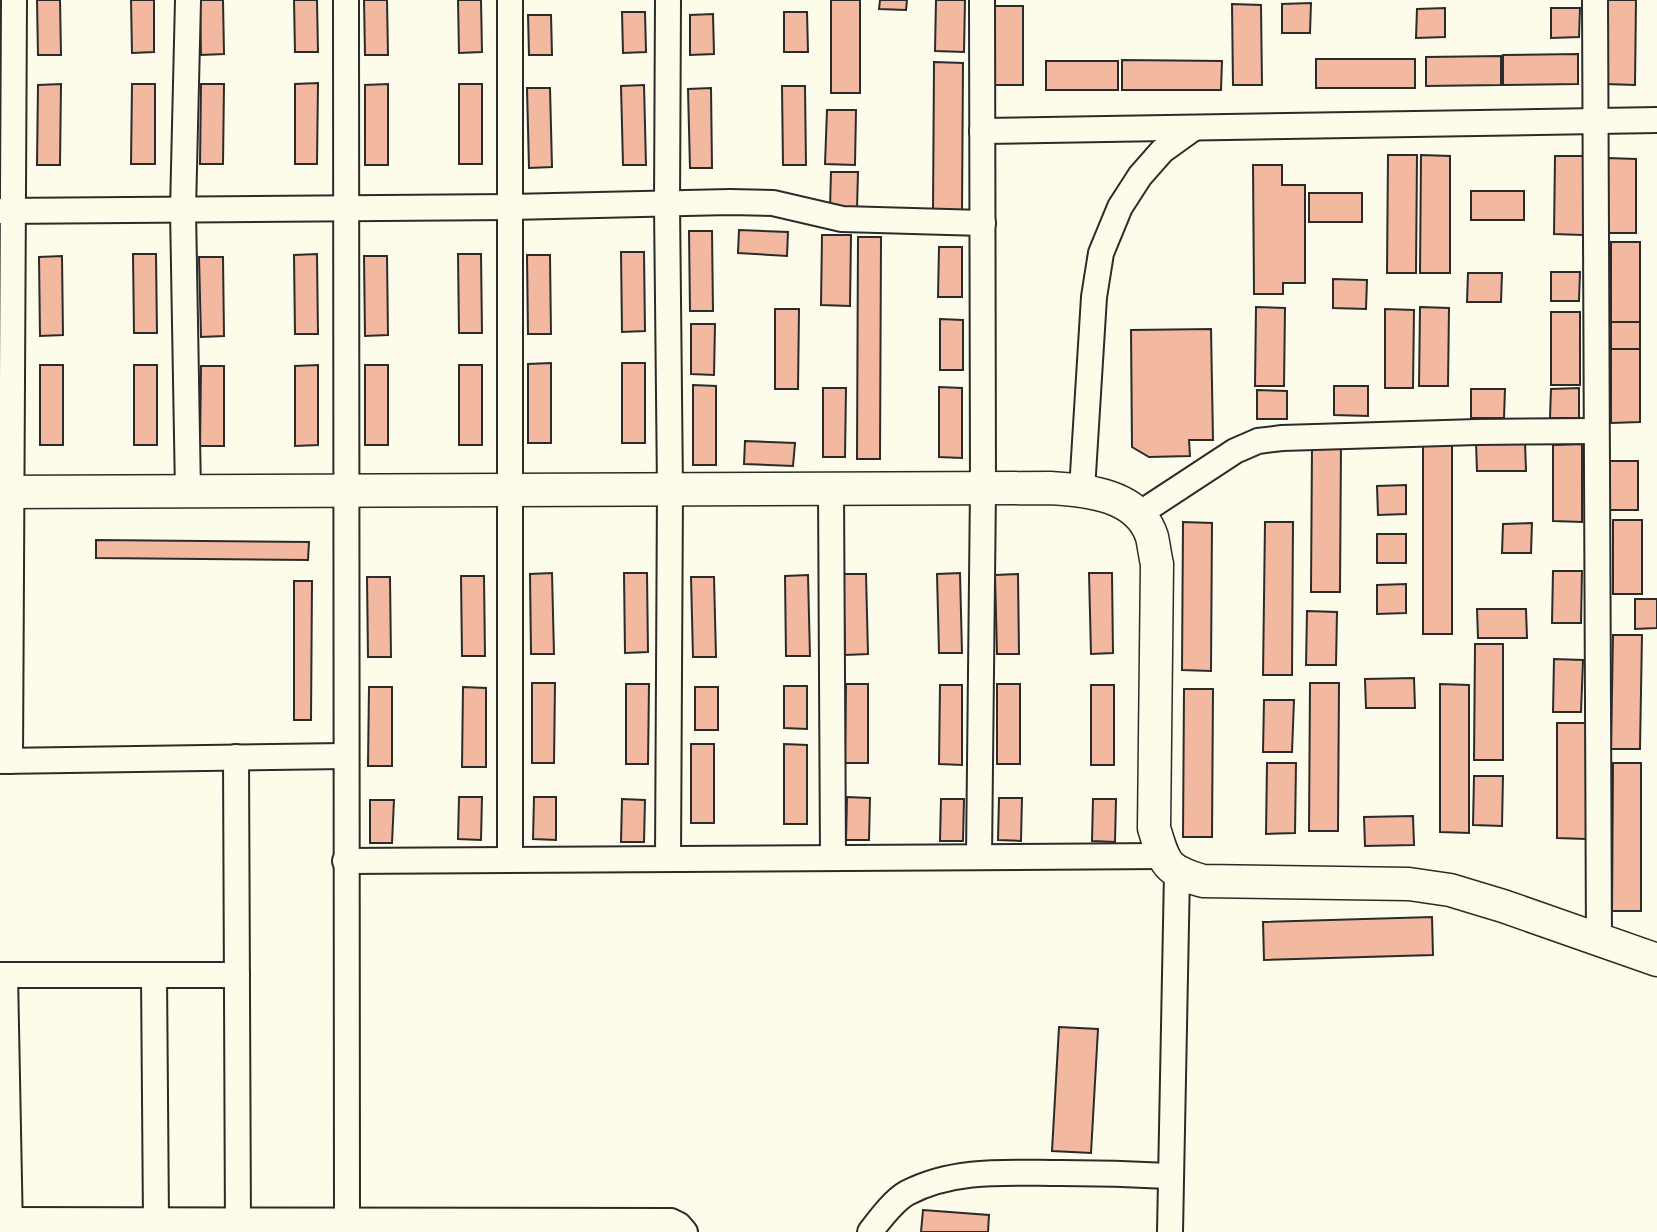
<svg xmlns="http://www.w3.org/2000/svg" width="1657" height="1232" font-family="'Fira Sans',sans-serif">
<rect width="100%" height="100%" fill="#fdfbea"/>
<g fill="#f2b8a0" stroke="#2b2b2b" stroke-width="2">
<polygon points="37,0 60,0 61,55 38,55"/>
<polygon points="131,0 154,0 154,52 132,53"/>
<polygon points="200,0 223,0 224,54 201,55"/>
<polygon points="294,0 317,0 318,52 295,52"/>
<polygon points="364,0 387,0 388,55 365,55"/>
<polygon points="458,0 481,0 482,52 459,53"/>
<rect x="831" y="0" width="29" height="93"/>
<polygon points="880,0 907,0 906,10 879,9"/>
<polygon points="936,0 965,0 964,52 935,51"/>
<polygon points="1605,0 1636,0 1635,85 1605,84"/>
<polygon points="1311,3 1310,33 1282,33 1282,4"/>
<polygon points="1232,4 1261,5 1262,85 1233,85"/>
<polygon points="995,6 1023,6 1023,85 994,85"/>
<polygon points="1445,8 1445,37 1416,38 1417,9"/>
<polygon points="1551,8 1580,8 1579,37 1551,38"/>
<polygon points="622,12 645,12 646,52 623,53"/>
<polygon points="784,12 807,12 808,52 784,52"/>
<polygon points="713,14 714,54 690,55 690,15"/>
<polygon points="528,15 551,15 552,55 529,55"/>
<polygon points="1578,54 1578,84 1503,85 1503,55"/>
<polygon points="1501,56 1501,85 1426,86 1426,57"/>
<rect x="1316" y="59" width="99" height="29"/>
<polygon points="1122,60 1222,61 1221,90 1122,90"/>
<rect x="1046" y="61" width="72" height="29"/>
<polygon points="934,62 963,63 962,211 933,210"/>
<polygon points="318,83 317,164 295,164 295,84"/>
<polygon points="61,84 60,165 37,165 38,85"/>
<polygon points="132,84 155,84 155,164 131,164"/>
<polygon points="201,84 224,84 223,164 200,164"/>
<polygon points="388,84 388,165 365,165 365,85"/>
<rect x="459" y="84" width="23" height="80"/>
<polygon points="644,85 646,165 623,165 621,86"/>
<polygon points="782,86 805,86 806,165 783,165"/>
<polygon points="527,88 550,88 552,167 529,168"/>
<polygon points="711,88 712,168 690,168 688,89"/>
<polygon points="827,110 856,110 855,165 825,164"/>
<polygon points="1388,155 1417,155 1416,273 1387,273"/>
<polygon points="1421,155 1450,156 1450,273 1420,273"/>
<polygon points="1555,156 1584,156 1583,235 1554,234"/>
<polygon points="1607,158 1636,159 1636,233 1607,233"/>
<polygon points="1253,165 1282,165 1282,185 1305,185 1305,283 1283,283 1283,294 1254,294"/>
<polygon points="831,172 858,172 857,209 830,208"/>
<rect x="1471" y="191" width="53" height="29"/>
<rect x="1309" y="193" width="53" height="29"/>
<polygon points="739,230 788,232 787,256 738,253"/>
<polygon points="689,231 712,231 713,311 690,311"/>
<polygon points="822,235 851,235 850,306 821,305"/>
<polygon points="858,237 881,237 880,459 857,459"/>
<rect x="1611" y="242" width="29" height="80"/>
<polygon points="939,247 962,247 962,297 938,297"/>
<polygon points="621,252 644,252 645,331 622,332"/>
<polygon points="133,254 156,254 157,333 134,333"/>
<polygon points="317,254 318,334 295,334 294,255"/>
<polygon points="458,254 481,254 482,333 459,333"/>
<polygon points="527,255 550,255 551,334 528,334"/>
<polygon points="62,256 63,335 40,336 39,257"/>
<polygon points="364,256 387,256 388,335 365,336"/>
<polygon points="199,257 223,257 224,336 201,337"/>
<polygon points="1551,272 1580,272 1579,301 1551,301"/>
<polygon points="1468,273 1502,273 1501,302 1467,302"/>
<polygon points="1333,279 1367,280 1366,309 1333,308"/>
<polygon points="1256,307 1285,308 1284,386 1255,386"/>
<polygon points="1420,307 1449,308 1448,386 1419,386"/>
<polygon points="775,309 799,309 798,389 775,389"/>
<polygon points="1385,309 1414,310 1413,388 1385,388"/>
<rect x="1551" y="312" width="29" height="73"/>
<polygon points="940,319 963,320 963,370 940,370"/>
<rect x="1611" y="322" width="29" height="27"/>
<polygon points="691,324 715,324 714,375 691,374"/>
<polygon points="1211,329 1213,440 1189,440 1190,456 1149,457 1132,447 1131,330"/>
<polygon points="1611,349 1640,349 1640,422 1611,423"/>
<polygon points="551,363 551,443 528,443 528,364"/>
<rect x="622" y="363" width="23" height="80"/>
<rect x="40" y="365" width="23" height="80"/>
<rect x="134" y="365" width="23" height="80"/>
<polygon points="318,365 318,445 295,446 295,366"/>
<rect x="365" y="365" width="23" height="80"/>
<rect x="459" y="365" width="23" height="80"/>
<polygon points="201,366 224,366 224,446 200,446"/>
<polygon points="693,385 716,386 716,465 693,465"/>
<polygon points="1334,386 1368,386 1368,416 1334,415"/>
<polygon points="939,387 962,388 962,458 939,457"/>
<polygon points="823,388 846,388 845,457 823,457"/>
<polygon points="1579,388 1579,418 1550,418 1551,389"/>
<polygon points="1471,389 1505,389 1504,418 1471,418"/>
<polygon points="1257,390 1287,391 1287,419 1257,419"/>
<polygon points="745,441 795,443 793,466 744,464"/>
<polygon points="1476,442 1525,442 1526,471 1477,471"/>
<polygon points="1312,444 1341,444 1340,592 1311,592"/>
<polygon points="1582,444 1582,522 1553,521 1553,445"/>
<polygon points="1452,445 1452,634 1423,634 1423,446"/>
<polygon points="1610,461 1638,461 1638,510 1609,510"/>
<polygon points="1406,485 1406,514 1378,515 1377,486"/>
<rect x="1613" y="520" width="29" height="74"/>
<polygon points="1183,522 1212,523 1211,671 1182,670"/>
<polygon points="1265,522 1293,522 1292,675 1263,675"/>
<polygon points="1532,523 1531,553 1502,553 1503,524"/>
<rect x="1377" y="534" width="29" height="29"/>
<polygon points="96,540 309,542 308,560 96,558"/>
<polygon points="1553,571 1582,571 1581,623 1552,623"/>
<polygon points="552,573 554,654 531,654 530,574"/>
<polygon points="624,573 647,573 648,652 625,653"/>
<polygon points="960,573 962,653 939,653 937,574"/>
<polygon points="1089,573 1112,573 1113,653 1091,654"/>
<polygon points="843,574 866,574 868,654 845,655"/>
<polygon points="1018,574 1019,654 997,654 995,575"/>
<polygon points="808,575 810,656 786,656 785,576"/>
<polygon points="461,576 484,576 485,656 462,656"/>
<polygon points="367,577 390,577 391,657 368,657"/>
<polygon points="691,577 714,577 716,657 693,657"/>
<polygon points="294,581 312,581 311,720 294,720"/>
<polygon points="1406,584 1406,613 1377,614 1377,585"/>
<polygon points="1635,599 1657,599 1657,628 1635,629"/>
<polygon points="1477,609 1526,609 1527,638 1478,638"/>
<polygon points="1307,611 1337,612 1336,665 1306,665"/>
<polygon points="1613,635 1642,635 1640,749 1611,749"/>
<polygon points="1475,644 1503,644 1503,760 1474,760"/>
<polygon points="1554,659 1583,660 1581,712 1553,712"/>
<polygon points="1414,678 1415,708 1366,708 1365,679"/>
<polygon points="532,683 555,683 554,763 532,763"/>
<polygon points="1310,683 1339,683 1338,831 1309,831"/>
<polygon points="626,684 649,684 648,764 626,764"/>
<polygon points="846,684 868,684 868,763 845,763"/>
<rect x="997" y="684" width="23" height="80"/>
<polygon points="1440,684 1469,685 1469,833 1440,832"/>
<polygon points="940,685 962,685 962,765 939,764"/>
<rect x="1091" y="685" width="23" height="80"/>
<polygon points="784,686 807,686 807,729 784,728"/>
<polygon points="369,687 392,687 392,766 368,766"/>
<polygon points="463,687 486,688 486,767 462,767"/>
<rect x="695" y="687" width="23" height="43"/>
<polygon points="1184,689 1213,689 1212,837 1183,837"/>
<polygon points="1264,700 1294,700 1292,752 1263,752"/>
<polygon points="1557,723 1587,723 1586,839 1557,838"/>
<rect x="691" y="744" width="23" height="79"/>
<polygon points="784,744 807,745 807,824 784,824"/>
<polygon points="1267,763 1296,763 1295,833 1266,834"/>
<polygon points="1613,763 1641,763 1641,911 1612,911"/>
<polygon points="1474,776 1503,776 1502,826 1473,825"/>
<polygon points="459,797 482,797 481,840 458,839"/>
<polygon points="534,797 556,797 556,840 533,839"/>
<polygon points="847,797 870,798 869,840 846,840"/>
<polygon points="999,798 1022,798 1021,841 998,840"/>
<polygon points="622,799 645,800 644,842 621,842"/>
<polygon points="941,799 964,799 963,841 940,841"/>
<polygon points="1093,799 1116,799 1115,842 1092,841"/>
<polygon points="370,800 394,800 392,843 370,843"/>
<polygon points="1413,816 1414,845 1365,846 1364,817"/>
<polygon points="1432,917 1433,955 1264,960 1263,922"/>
<polygon points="1059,1027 1098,1029 1091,1153 1052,1151"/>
<polygon points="923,1210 989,1215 988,1232 921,1232"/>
</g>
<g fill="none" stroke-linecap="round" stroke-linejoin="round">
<g stroke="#2b2b2b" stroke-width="28">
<g id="minor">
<polyline points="188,0 183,210 188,492"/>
<polyline points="346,0 347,1232"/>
<polyline points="668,0 667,205 670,489 668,859"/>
<polyline points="1595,0 1599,941"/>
<polyline points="982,131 1657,120"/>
<polyline points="0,211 510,207 730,202 773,203 842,219 983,223"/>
<polyline points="831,489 833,858"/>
<polyline points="1082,490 1094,297 1101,253 1120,207 1140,176 1162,151 1194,128"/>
<polyline points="1139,514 1235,451 1258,441 1282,438 1477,432 1596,431"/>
<polyline points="236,757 238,1232"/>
<polyline points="0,761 345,756"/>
<polyline points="10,761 14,0"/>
<polyline points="979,857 983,488 982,0"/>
<polyline points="510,859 510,0"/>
<polyline points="345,861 1162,856"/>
<polyline points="0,975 237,975"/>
<polyline points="5,975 10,1232"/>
<polyline points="154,975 156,1220"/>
<polyline points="0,1220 671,1221 679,1225 685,1232"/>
<path d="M870,1232c10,-13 23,-31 37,-39 48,-25 102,-20 154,-20 36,0 72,1 108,3"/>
<polyline points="1170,1232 1177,873"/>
</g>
</g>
<g stroke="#2b2b2b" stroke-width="35">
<path id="tertiary" d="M0,492l1050,-4c37,2 89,7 102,49 2,9 3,19 5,27l-3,264c11,37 12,42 49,53l206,3 41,6 53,16 154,54"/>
</g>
<use href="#minor" stroke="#fdfbea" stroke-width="24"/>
<use href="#tertiary" stroke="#fdfbea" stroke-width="32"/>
</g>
</svg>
